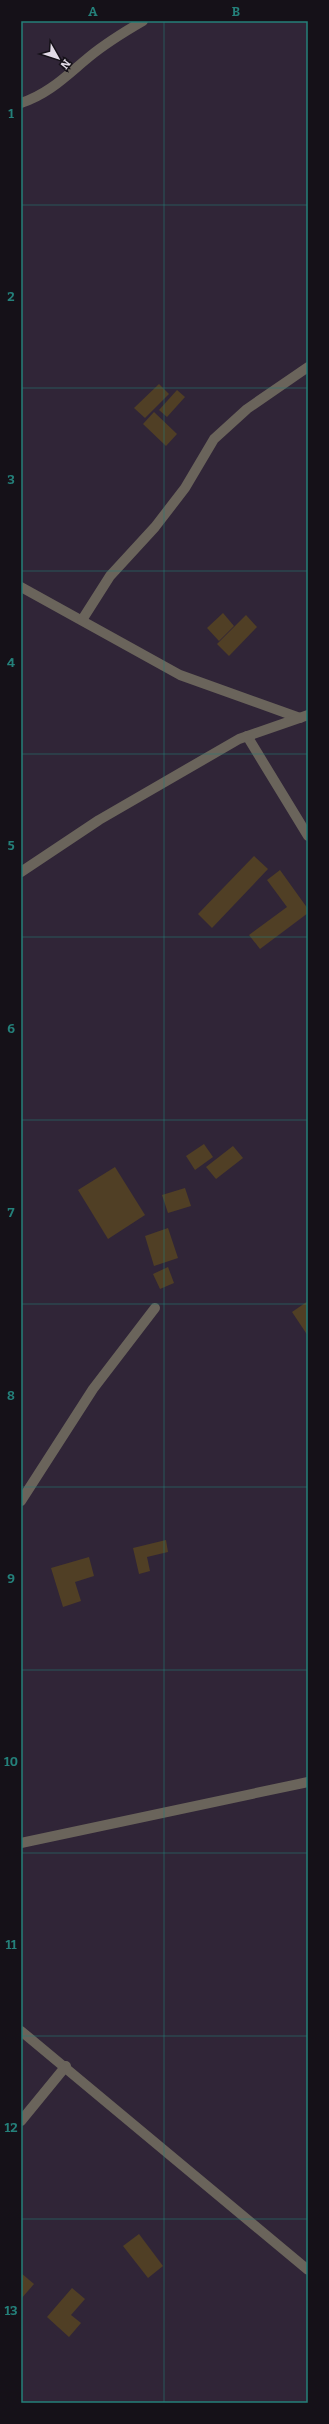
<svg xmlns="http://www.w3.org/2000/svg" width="329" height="2424" font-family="Bitter,serif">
<rect width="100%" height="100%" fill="#302537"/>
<g fill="#503f25">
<polygon points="159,384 169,394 145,418 134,408"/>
<polygon points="177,390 185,397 167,417 159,410"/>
<polygon points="154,412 177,434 166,446 143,424"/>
<polygon points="223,613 234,626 219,641 207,628"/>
<polygon points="246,615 257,627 229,656 217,644"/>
<polygon points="254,856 268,869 212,928 198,914"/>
<polygon points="280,870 308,909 308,913 260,949 249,935 287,907 267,880"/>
<polygon points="204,1144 213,1157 195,1170 186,1156"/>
<polygon points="233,1146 243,1158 216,1179 206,1167"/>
<polygon points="115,1167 145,1215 108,1239 78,1190"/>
<polygon points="185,1188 191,1206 168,1213 162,1195"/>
<polygon points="168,1228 178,1258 154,1266 145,1236"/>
<polygon points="168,1267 174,1283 160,1289 153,1274"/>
<polygon points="308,1301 308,1336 292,1312"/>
<polygon points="166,1540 168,1552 147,1557 150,1571 139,1574 133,1548"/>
<polygon points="89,1557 94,1576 75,1582 81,1601 63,1607 51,1568"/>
<polygon points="139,2234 163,2266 148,2278 123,2246"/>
<polygon points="21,2273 34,2284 21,2299"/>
<polygon points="72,2288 85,2299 71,2315 81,2323 69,2337 47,2317"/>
</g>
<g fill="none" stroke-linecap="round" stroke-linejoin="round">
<g stroke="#6a645b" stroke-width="10">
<path d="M21,103c28,-9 46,-28 68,-46 17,-14 35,-25 54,-36"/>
<polyline points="21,587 180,675 300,718"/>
<polyline points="82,620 110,576 155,527 185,488 214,439 247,409 308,367"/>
<polyline points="247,736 308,836"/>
<polyline points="21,872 99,820 239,739 308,715"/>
<polyline points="21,1501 93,1389 155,1308"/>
<polyline points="21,1843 308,1782"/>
<polyline points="21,2031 308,2270"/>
<polyline points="21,2121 66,2066"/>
</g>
</g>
<path fill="none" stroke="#24807a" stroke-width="1" stroke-opacity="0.55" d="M164,21v2382M21,205h287M21,388h287M21,571h287M21,754h287M21,937h287M21,1120h287M21,1304h287M21,1487h287M21,1670h287M21,1853h287M21,2036h287M21,2219h287"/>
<rect width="329" height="2424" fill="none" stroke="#151118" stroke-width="44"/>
<g transform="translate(58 58) rotate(129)" stroke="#151118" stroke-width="3" paint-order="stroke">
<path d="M0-3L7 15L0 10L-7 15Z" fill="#e2dbe7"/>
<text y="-6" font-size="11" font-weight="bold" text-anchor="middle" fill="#e2dbe7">N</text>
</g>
<rect x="22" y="22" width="285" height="2380" fill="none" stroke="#24807a" stroke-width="1.5"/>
<g font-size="13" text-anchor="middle" font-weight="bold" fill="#24807a">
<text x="93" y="16">A</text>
<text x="236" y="16">B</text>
<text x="11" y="118">1</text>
<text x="11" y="301">2</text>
<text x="11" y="484">3</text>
<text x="11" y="667">4</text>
<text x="11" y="850">5</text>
<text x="11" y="1033">6</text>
<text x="11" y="1217">7</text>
<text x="11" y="1400">8</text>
<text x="11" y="1583">9</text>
<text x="11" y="1766">10</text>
<text x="11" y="1949">11</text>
<text x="11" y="2132">12</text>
<text x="11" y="2315">13</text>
</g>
</svg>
